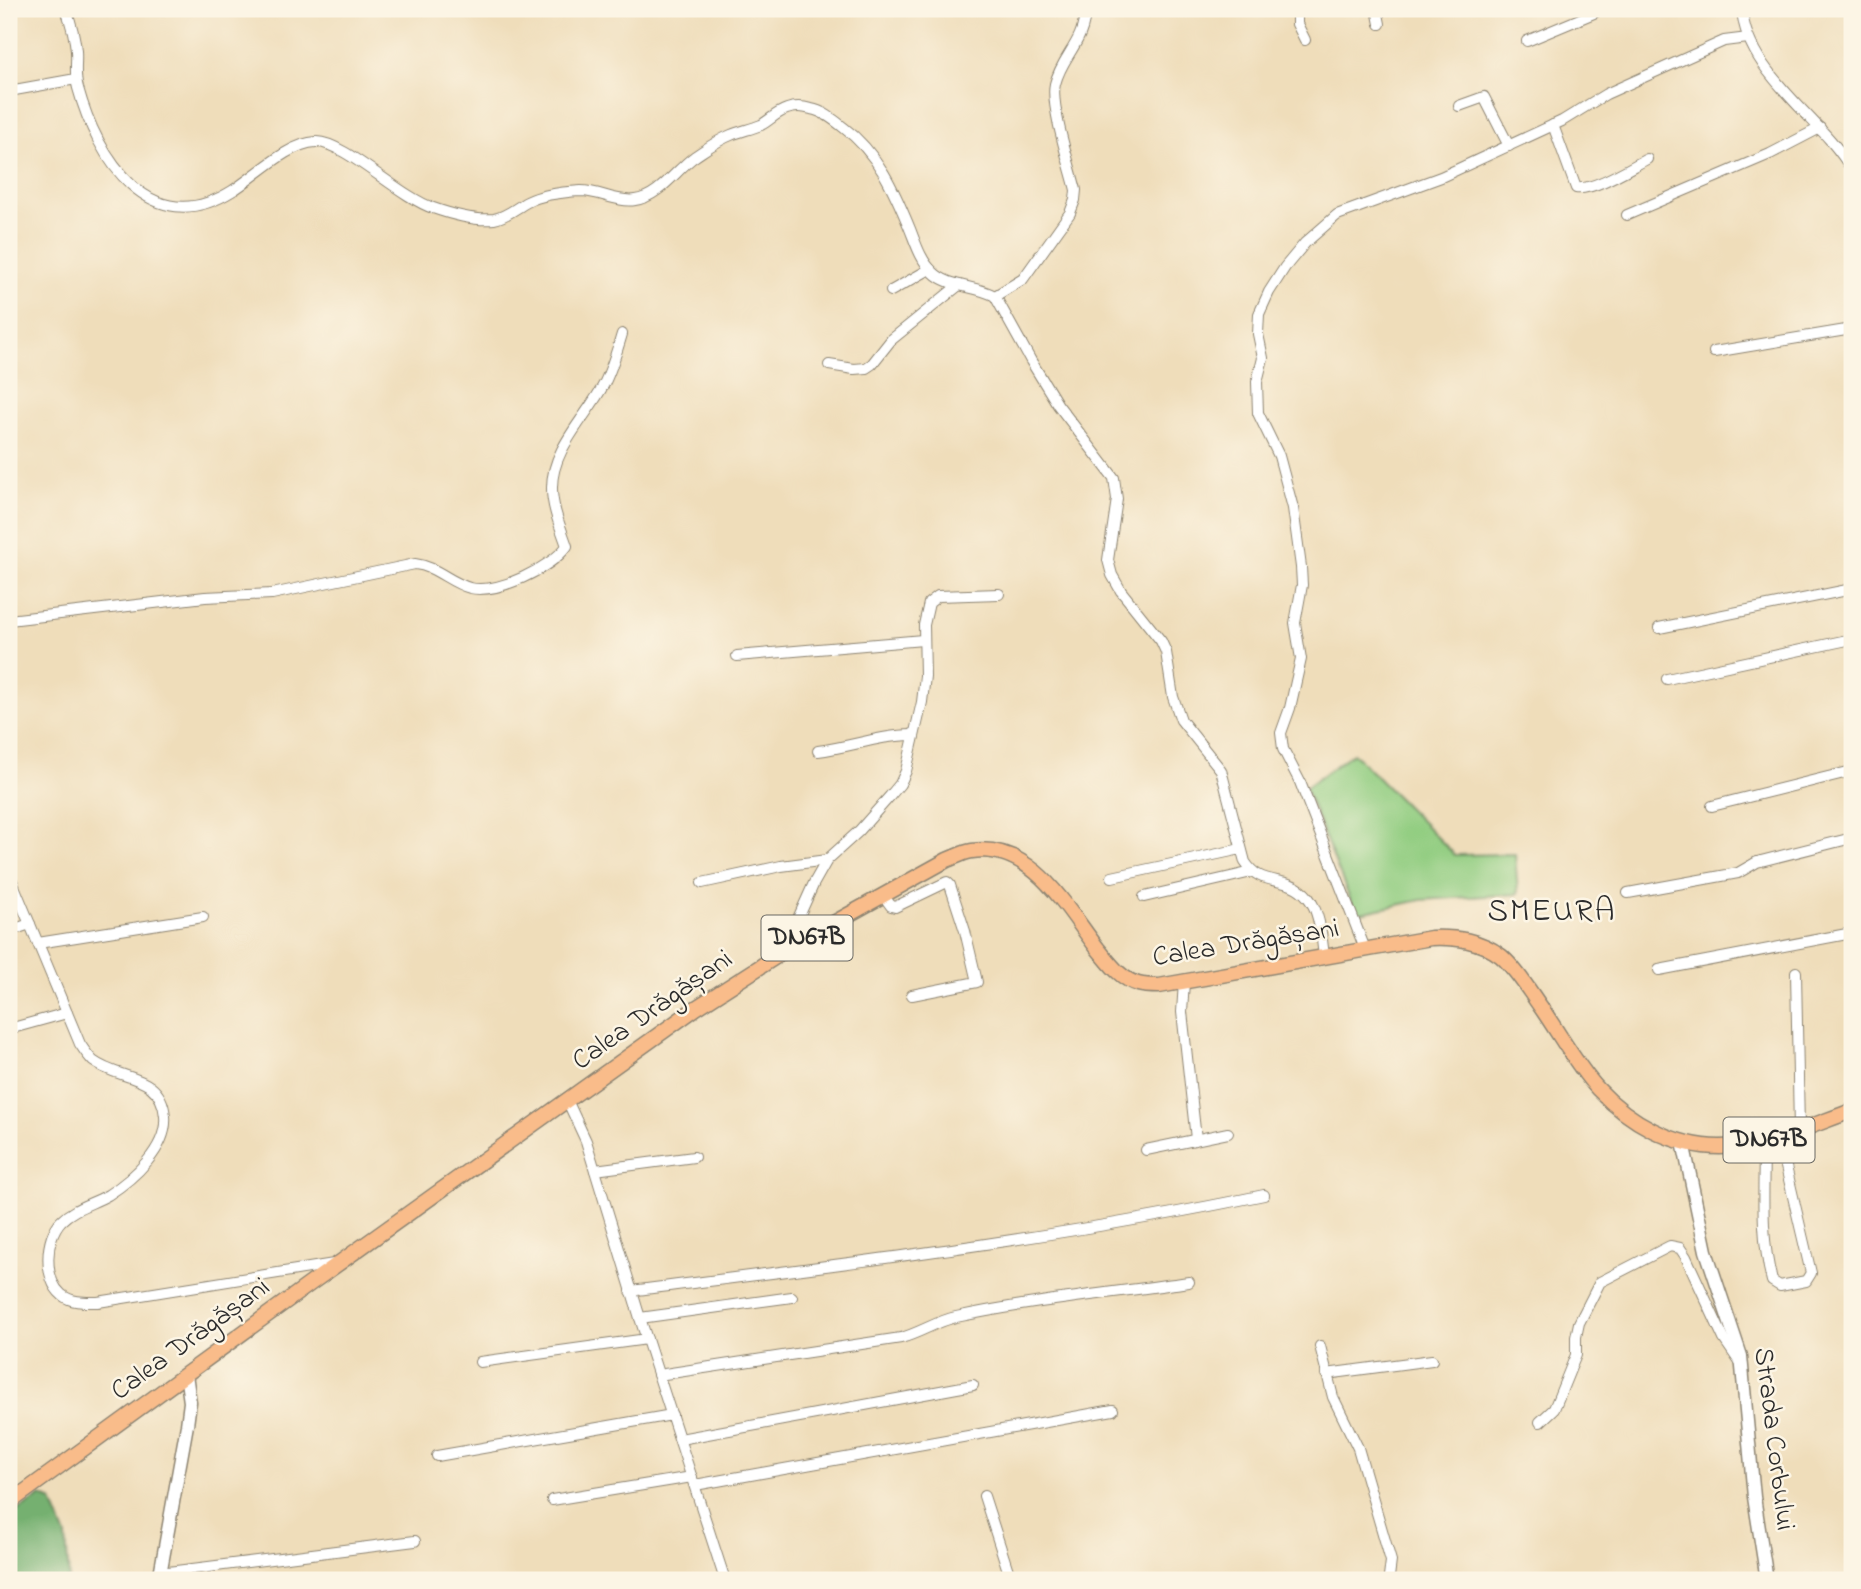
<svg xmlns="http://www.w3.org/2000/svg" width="1861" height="1589" font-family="'Indie Flower',sans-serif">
<rect width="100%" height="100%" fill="#fcf5e5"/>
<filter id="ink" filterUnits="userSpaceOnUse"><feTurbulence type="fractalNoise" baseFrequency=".0143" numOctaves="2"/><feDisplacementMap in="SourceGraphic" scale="14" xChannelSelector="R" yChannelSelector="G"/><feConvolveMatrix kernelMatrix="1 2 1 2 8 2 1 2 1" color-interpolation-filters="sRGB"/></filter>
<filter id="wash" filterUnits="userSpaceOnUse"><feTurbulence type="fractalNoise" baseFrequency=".00686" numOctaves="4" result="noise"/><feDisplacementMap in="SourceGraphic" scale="28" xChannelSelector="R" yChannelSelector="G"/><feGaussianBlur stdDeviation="1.57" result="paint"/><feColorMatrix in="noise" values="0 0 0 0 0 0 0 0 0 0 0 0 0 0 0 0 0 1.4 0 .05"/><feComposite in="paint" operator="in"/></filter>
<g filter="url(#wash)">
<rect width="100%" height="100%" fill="#efddba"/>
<polygon fill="#92cd81" stroke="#5e7c56" stroke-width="2" points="1353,753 1455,855 1515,854 1518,894 1421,900 1356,914 1305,788"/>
<polygon fill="#75b06f" stroke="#506e4d" stroke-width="2" points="41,1496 52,1501 66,1536 69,1580 9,1580 9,1516"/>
</g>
<g filter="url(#ink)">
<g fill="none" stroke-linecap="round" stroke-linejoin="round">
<g stroke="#8d8472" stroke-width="12">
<g id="minor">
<path d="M66,9c5,14 9,27 10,42 1,12 -2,24 2,37 19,70 72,154 154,103 23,-14 56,-48 84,-49 27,-1 84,55 117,66 17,6 42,13 61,11 12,-2 22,-11 33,-17 15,-8 36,-10 54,-11 18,0 37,12 54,9 24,-3 41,-30 59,-43 12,-8 24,-17 37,-22 10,-4 20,-6 30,-10 9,-5 16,-13 26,-16 8,-3 17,-2 24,0 12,2 23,11 32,18 35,26 51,63 67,102 6,15 11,32 23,43 16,16 43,13 62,24l36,65 27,44 56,73 3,21 -9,61 4,15 9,16 40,50 5,11 7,45 8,23 40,50 24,92c10,15 19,16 36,20 38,7 39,43 43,74"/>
<polyline points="1297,9 1297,24 1305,40"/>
<polyline points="1377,9 1380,24"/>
<path d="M1742,9c4,65 79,107 110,161"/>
<polyline points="1527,41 1594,13 1598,9"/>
<polyline points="9,91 76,79"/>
<polyline points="1459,106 1484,97 1509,146"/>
<path d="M1553,125l23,63c17,3 55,-21 71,-29"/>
<polyline points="1627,215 1770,154 1820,128"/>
<polyline points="891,291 930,269"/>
<path d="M995,296l28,-17 47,-66 5,-13 1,-10c-6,-24 -26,-85 -21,-106 7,-29 30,-41 30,-75"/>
<polyline points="1714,352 1852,329"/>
<polyline points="829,365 854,369 866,368 872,364 891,340 959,285"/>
<path d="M9,620l196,-23 67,-3 143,-30c21,2 35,19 55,24 28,6 81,-20 97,-42 -6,-18 -15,-38 -15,-57 -1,-40 35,-72 52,-105 8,-16 13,-33 18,-50"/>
<polyline points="1659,628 1852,589"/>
<polyline points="737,656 923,640"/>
<polyline points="1667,679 1852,639"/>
<path d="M818,751c32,-4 63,-16 95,-16"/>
<polyline points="1712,806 1852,771"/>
<path d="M9,874l71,170c4,6 8,12 13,17 26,20 68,11 72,55 3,32 -32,63 -57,79 -16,9 -34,13 -47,26 -16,17 -18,58 1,74 10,8 24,7 36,7l236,-38"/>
<polyline points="1112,877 1241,849"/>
<polyline points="702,883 781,866 827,860"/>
<polyline points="1628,893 1738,873 1757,862 1852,838"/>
<polyline points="883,895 891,906 895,907 947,882 950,885 965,931 977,982 912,995"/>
<polyline points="1144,897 1252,872"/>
<polyline points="9,931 30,924"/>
<polyline points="38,943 203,917"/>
<polyline points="794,945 791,934 814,883 827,860 859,831 890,796 900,784 906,771 922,702 925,676 924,625 929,603 938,596 999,594"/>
<polyline points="1365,949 1300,782 1283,749 1281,733 1290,708 1301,659 1295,623 1302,585 1301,567 1293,508 1279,456 1258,413 1257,382 1263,358 1258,334 1259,314 1269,292 1285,267 1305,243 1337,215 1441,177 1562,121 1606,94 1724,41 1748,38"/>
<polyline points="1659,970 1852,933"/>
<polyline points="1796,972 1799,1130"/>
<polyline points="1184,982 1182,1012 1196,1139"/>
<polyline points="9,1029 67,1013"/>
<polyline points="567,1100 586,1141 640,1318 725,1580"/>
<path d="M1764,1142c0,47 -4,93 8,139l8,5 26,-5 5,-8 -32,-136"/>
<polyline points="1146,1150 1228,1133"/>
<polyline points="595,1170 694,1157"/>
<path d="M631,1291c211,-27 424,-52 633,-96"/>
<polyline points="640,1318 792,1297"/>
<polyline points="1320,1346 1333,1397 1358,1448 1391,1561 1389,1577"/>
<polyline points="480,1362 647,1339"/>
<polyline points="1326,1374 1432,1360"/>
<path d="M658,1375l243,-37c19,-5 36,-17 55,-21 76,-16 155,-24 233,-35"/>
<polyline points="1540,1422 1554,1409 1576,1355 1576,1337 1579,1323 1600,1282 1670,1246 1680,1248 1686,1257 1724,1339 1741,1364"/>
<polyline points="680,1439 973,1385"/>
<polyline points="437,1456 672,1415"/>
<polyline points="695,1485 1113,1410"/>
<polyline points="984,1496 1011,1580"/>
<polyline points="552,1500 692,1477"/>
<polyline points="160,1573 415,1541"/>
</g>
</g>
<g stroke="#8d8472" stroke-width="15">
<g id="tertiary">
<polyline points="1683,1142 1706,1251 1741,1356 1754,1497 1767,1580"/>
<polyline points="159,1580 187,1425 190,1402 186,1374"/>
</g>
</g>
<g stroke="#8d8472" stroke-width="17">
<path id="primary" d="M9,1503l305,-222 382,-273 98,-63 153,-85c8,-3 17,-8 25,-9 61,-8 94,57 126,98 11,13 22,30 40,35 7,2 14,2 21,2l272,-48c25,-1 49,2 70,18 16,14 27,33 39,50 19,27 36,59 58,83 31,33 75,58 122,58 46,0 89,-21 132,-36"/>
</g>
<use href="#minor" stroke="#fff" stroke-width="10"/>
<use href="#tertiary" stroke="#fff" stroke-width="12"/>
<use href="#primary" stroke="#f9bc8a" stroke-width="14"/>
</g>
</g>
<g text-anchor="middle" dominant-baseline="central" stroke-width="5" stroke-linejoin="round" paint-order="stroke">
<g fill="#fcf5e5" stroke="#6a6863" stroke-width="2">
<rect x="761.5" y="915.5" width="91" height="45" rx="5"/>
<rect x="1723.5" y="1117.5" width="91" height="45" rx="5"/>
</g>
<g font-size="26" font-weight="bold" fill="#2b2b2b">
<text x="807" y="938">DN67B</text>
<text x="1769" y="1140">DN67B</text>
</g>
<g font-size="28" fill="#2b2b2b" stroke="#fcf5e5">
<text transform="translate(1246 944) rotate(-9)">Calea Drăgășani</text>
<text transform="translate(653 1011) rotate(-35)">Calea Drăgășani</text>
<text transform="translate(191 1340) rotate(-36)">Calea Drăgășani</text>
<text transform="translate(1773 1439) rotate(83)">Strada Corbului</text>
</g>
<g font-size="32" letter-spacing="2" fill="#2b2b2b" stroke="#fcf5e5">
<text x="1552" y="912">SMEURA</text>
</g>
</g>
<rect width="1861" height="1589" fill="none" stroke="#fcf5e5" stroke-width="35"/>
</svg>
